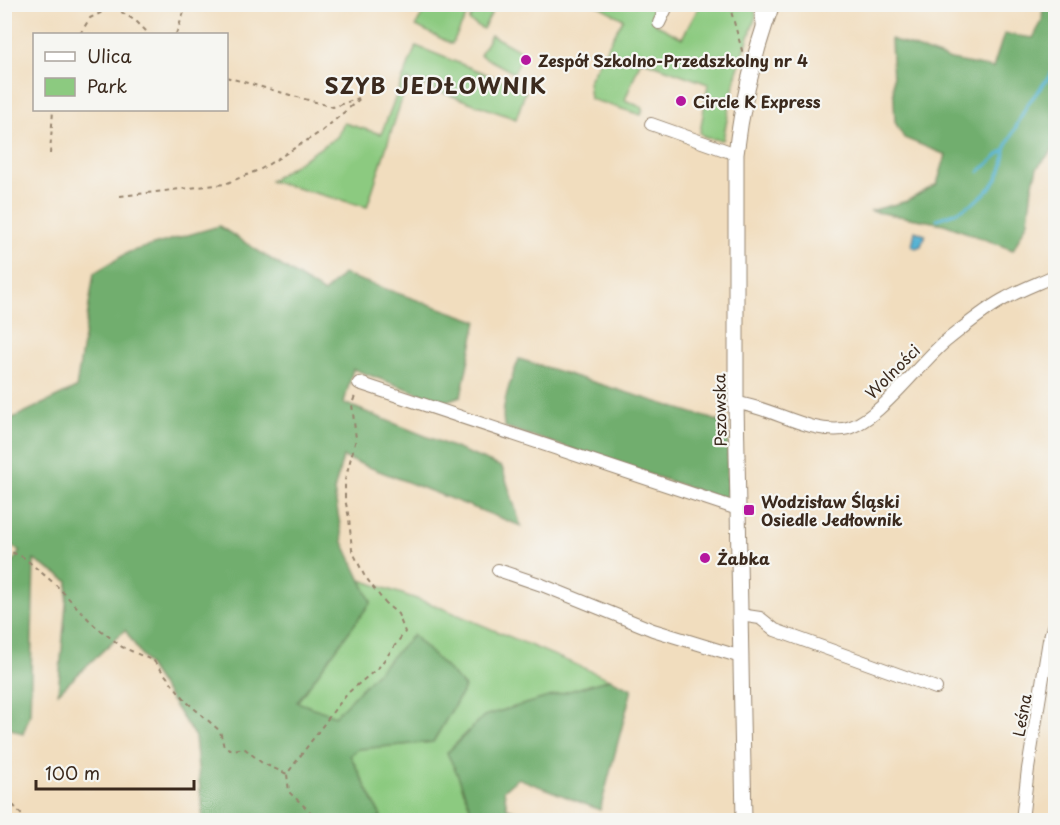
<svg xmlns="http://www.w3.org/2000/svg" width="1060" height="825" font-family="'Playpen Sans',sans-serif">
<rect width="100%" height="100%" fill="#f6f6f2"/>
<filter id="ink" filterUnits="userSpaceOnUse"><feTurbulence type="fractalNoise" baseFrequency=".0167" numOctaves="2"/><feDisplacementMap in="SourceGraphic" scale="12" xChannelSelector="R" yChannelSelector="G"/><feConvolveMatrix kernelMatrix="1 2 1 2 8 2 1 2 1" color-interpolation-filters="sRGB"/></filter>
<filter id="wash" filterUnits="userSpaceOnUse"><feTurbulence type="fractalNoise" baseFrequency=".008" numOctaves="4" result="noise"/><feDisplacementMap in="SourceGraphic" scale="24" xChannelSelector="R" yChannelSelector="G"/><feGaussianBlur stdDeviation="1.35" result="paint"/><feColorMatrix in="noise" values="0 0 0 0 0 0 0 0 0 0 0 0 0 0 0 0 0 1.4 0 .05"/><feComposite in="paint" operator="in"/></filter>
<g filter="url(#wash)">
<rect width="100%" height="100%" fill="#f1ddbe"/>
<g fill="#8cca80" stroke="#647a4f" stroke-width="1.5">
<polygon points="636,4 664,5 655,24 682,38 700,5 754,4 756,16 736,75 723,140 706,138 700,133 708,84 641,60 625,100 643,108 641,115 590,99 588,82 623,19 597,5"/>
<polygon points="427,5 472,5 452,44 416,26"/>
<polygon points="477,5 496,5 483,29 469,21"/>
<polygon points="491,35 524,53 514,73 480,55"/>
<polygon points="416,46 526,90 516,119 408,80 367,207 270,181 337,137 344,123 381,134"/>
<polygon points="361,580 437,606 610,679 484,716 447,753 457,773 475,820 406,819 375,820 381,816 350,755 358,749 433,742 465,687 413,635 335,716 297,702 371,602"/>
</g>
<g fill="#71ae6e" stroke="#566c46" stroke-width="1.5">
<polygon points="1043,5 1055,5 1055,147 1037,168 1032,187 1028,221 1013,250 944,224 870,211 907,201 937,184 946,155 904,138 895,122 891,39 951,60 993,68 1004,34 1033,38 1042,21"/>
<polygon points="219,226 324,293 343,274 477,321 461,396 443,402 353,369 344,403 502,467 521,526 343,457 334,491 343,542 371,602 297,702 335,716 413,635 465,687 433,742 359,749 350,755 381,817 375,820 203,820 195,737 125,630 58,693 68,581 34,560 30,714 23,734 5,726 5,574 20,551 5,543 5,417 13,418 76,388 94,273 129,252"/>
<path d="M519,359l209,65 -1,76 -222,-73c-7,-16 7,-51 14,-68z"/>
<polygon points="610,679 632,689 600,810 518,778 504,790 507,808 533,817 532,820 475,820 457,773 447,753 484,716"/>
</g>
<polygon fill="#55b3d4" stroke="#486e79" stroke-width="1.5" points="915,231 925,235 921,246 916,248 912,246"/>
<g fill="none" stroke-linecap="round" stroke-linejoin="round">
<g stroke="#55b3d4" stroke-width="3">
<polyline points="979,172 1005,149 1027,105 1056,68"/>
<path d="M937,219c34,-10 66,-31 68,-68"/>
</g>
</g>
</g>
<g filter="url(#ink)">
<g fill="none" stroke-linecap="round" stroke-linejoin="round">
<g stroke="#96846e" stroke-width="14">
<g id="minor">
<polyline points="760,4 763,27"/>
<polyline points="659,23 668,4"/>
<polyline points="651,124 736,154"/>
<polyline points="359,383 738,509"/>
<path d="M736,403c36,4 70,30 107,26 33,-4 75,-65 103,-88 18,-14 40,-33 60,-43 16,-9 33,-15 50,-23"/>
<polyline points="498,570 542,585 653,630 741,657"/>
<polyline points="740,615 760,618 775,630 936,688"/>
<polyline points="1022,820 1028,769 1049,640 1056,617"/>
</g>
</g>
<g stroke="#96846e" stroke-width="17">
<path id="major" d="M744,820l-8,-417v-249c6,-52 18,-100 36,-150"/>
</g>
<g stroke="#96846e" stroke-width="2" stroke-dasharray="4.5 4.5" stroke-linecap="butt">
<polyline points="729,4 743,54"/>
<polyline points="80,34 90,18 113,7 136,21 149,34"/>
<polyline points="176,34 187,4"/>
<polyline points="226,77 333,107 359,98"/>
<polyline points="50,154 53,110"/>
<polyline points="120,196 225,184 261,169 322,131 362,97"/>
<polyline points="4,549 23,557 55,584 94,625 112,639 122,647 154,661 188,703 220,731 224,747 233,750 244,748 262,763 287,774"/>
<polyline points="4,810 14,806 26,820"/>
<polyline points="319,820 289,792 287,774 335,709 349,692 379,667 405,632 398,614 385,603 364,575 352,550 349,518 345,499 345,480 356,439 352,404 356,393"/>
</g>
<use href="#minor" stroke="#fff" stroke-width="12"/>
<use href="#major" stroke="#fff" stroke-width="15"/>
</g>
</g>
<g fill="#b5179e" stroke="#f6f6f2" stroke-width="2">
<circle cx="526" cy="60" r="6"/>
<circle cx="681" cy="101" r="6"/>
<rect x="743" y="504" width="12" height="12" rx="3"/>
<circle cx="705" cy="558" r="6"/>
</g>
<g text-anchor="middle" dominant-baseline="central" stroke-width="4.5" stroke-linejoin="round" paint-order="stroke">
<g font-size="16" font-weight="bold" fill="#3b2a1e" stroke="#f6f6f2" text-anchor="start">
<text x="538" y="60">Zespół Szkolno-Przedszkolny nr 4</text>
<text x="693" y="101">Circle K Express</text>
<text x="761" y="501">Wodzisław Śląski<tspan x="761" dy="18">Osiedle Jedłownik</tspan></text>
<text x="717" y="558">Żabka</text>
</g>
<g font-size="16" fill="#3b2a1e" stroke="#f6f6f2">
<text transform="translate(892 371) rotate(-45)">Wolności</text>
<text transform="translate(719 410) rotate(-91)">Pszowska</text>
<text transform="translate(1021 715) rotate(-80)">Leśna</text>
</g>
<g font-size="22" font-weight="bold" letter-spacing="1.5" fill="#3b2a1e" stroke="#f6f6f2">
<text x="436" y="84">SZYB JEDŁOWNIK</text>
</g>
</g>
<rect width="1060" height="825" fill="none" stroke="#f6f6f2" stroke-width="24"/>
<rect x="33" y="33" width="195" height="78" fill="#f6f6f2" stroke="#aba49d" stroke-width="1.5"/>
<rect x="45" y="52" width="30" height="9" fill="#ffffff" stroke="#aba49d" stroke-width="1.5"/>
<text x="87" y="63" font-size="18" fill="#3b2a1e">Ulica</text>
<rect x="45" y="78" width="30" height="18" fill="#8cca80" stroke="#aba49d" stroke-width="1.5"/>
<text x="87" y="93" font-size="18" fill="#3b2a1e">Park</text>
<path d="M36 780v9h158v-9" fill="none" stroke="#3b2a1e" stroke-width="3"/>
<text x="45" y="780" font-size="18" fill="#3b2a1e" stroke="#f6f6f2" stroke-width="4.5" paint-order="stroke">100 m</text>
</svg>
